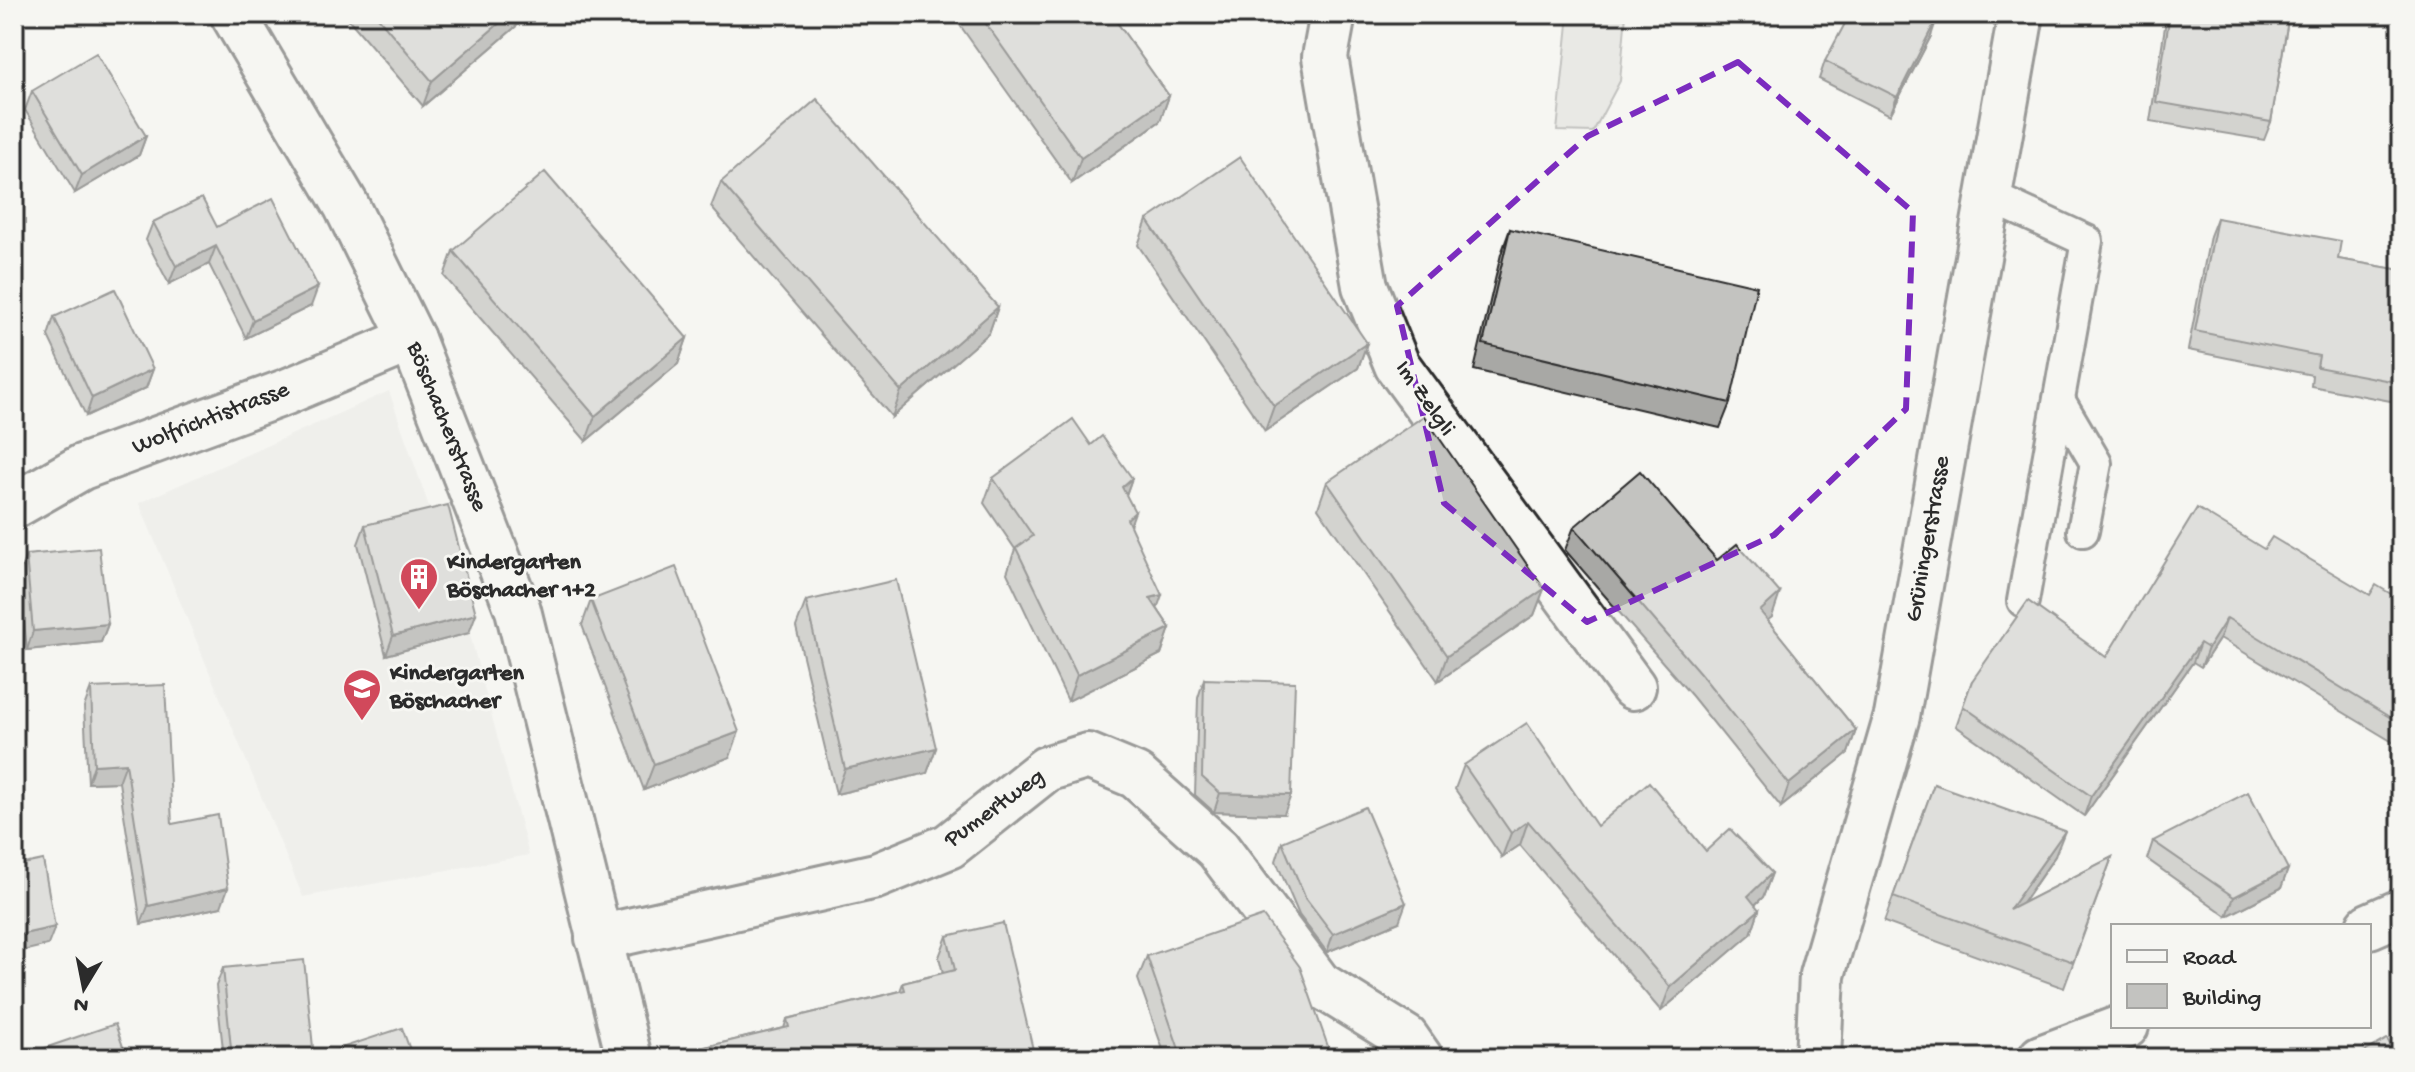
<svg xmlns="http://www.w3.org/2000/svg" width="2415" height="1072" font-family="'Gochi Hand',sans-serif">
<rect width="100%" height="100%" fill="#f6f6f2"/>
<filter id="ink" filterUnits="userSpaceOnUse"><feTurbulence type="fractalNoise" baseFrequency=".0125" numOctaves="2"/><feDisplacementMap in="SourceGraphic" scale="16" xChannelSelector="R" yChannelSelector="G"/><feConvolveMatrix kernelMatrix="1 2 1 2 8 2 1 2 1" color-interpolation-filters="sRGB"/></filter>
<g filter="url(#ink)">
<polygon fill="#e7e7e3" points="389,391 458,590 529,855 303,897 139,503"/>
<polygon fill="#d9d9d5" stroke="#828280" stroke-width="2" points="1569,14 1626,14 1620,81 1593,132 1557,131"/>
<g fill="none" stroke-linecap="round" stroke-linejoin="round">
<g stroke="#2b2b2b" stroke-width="36">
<g id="lane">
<polyline points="1989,196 2087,241 2023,601"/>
<polyline points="2059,400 2096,463 2083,531"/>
</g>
</g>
<g stroke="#2b2b2b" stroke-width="50">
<g id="street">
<polyline points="233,14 346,205 412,339 518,610 629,1058"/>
<polyline points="1333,14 1325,57 1349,196 1365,286 1397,365 1633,687"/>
<polyline points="14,506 82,467 286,392 412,339"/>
<polyline points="598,938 876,876 949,846 1046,769 1088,756 1136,776 1218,849 1319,984 1406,1038 1420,1058"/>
</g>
</g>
<g stroke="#2b2b2b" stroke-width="50">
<g id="secondary">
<polyline points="2369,926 2401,912"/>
<polyline points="1818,1058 1822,975 1897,716 2021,14"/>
<polyline points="2041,1058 2126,1026"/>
</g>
</g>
<use href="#lane" stroke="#f6f6f2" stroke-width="30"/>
<use href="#street" stroke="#f6f6f2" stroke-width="44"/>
<use href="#secondary" stroke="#f6f6f2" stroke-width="44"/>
</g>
<g fill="#a8a8a5" stroke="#2b2b2b" stroke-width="2">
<polygon points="344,14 523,14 520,23 423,106"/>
<polygon points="952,14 1111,14 1169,96 1160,121 1072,183"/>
<polygon points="2167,14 2289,14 2271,122 2264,140 2150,121"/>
<polygon points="1931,36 1890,115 1819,79 1825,61"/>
<polygon points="32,91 146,136 139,155 75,193 25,110"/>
<polygon points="721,182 998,307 989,333 892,417 711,207"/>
<polygon points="2217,218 2338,259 2401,270 2401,403 2311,386 2312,375 2188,350 2210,236"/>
<polygon points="1147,220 1367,343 1358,368 1265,431 1138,245"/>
<polygon points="153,222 217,227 311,306 246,338 209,264 169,284 146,240"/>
<polygon points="1510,229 1730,403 1720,428 1474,370 1501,254"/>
<polygon points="453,251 687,338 678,364 586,441 444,276"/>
<polygon points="54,317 153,369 146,388 86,416 48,336"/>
<polygon points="1091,445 1132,478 1126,495 1130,526 1157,608 1170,628 1161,654 1068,701 1007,573 1015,549 984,503 993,478"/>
<polygon points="1327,482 1544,589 1534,615 1438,681 1318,508"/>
<polygon points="365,525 469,633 386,655 358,544"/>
<polygon points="1574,527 1717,560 1772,617 1767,620 1856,730 1848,753 1781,807 1692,696 1565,550"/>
<polygon points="2264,549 2370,595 2401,600 2401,747 2220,638 2201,667 2193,662 2084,816 1956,726 1972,681 2106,657"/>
<polygon points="26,555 108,624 101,642 27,650 19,574"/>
<polygon points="591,600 730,757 644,790 582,625"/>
<polygon points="806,601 936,748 927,773 836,794 796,627"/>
<polygon points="1204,679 1284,814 1214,812 1195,795 1198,698"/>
<polygon points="91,688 172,824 221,907 141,924 119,782 88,783 84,707"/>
<polygon points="1464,765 1597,826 1706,851 1772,873 1763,897 1755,905 1759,910 1751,934 1661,1011 1520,845 1502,857 1455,789"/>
<polygon points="1934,784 2055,856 2023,903 2112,857 2064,988 1884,922"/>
<polygon points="2153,841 2288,869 2281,888 2227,916 2147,859"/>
<polygon points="1282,842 1399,922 1327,952 1299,915 1276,861"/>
<polygon points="947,936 1035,1058 701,1058 705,1047 784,1028 787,1019 900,991 903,983 943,973 939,957"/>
<polygon points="1147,956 1332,1058 1166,1058 1138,979"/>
<polygon points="223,968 314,1057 413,1058 224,1058 216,986"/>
</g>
<g fill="#888886" stroke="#2b2b2b" stroke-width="2">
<polygon points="510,14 523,14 520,23 423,106 432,81"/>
<polygon points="1937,18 1931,36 1890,115 1897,97"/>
<polygon points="1169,96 1160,121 1072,183 1081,158"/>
<polygon points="146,136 139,155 75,193 82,175"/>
<polygon points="216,246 209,264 169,284 176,266"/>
<polygon points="318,287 311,306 246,338 253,320"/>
<polygon points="998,307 989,333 892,417 901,391"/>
<polygon points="687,338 678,364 586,441 595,416"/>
<polygon points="1367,343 1358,368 1265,431 1274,406"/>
<polygon points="153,369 146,388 86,416 92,398"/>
<polygon points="1132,478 1123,503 1122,487"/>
<polygon points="1135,512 1126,537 1127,519"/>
<polygon points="1544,589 1534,615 1438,681 1447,656"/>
<polygon points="1780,593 1772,617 1751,634 1760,611"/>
<polygon points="1162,595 1153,620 1150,598"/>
<polygon points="476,614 469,633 386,655 393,636"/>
<polygon points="2227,618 2220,638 2201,667 2208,648"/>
<polygon points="108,624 101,642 27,650 33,631"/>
<polygon points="1170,628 1161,654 1068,701 1077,675"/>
<polygon points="2200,643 2193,662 2084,816 2091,796"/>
<polygon points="1856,730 1848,753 1781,807 1789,784"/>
<polygon points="739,732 730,757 644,790 654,764"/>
<polygon points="936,748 927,773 836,794 845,769"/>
<polygon points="126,763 119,782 88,783 94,765"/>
<polygon points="1220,793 1291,795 1284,814 1214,812"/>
<polygon points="1528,821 1520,845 1502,857 1511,833"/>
<polygon points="2065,831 2055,856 2000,935 2009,910"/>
<polygon points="2288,869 2281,888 2227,916 2234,897"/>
<polygon points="1772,873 1763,897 1739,920 1748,896"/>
<polygon points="228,888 221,907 141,924 148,906"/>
<polygon points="1406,903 1399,922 1327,952 1333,934"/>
<polygon points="1759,910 1751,934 1661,1011 1670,987"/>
<polygon points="55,927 48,945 14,953 14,936"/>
</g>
<g fill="#c3c3c0" stroke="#2b2b2b" stroke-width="2">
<polygon points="375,14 510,14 432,81"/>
<polygon points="979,14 1111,14 1169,96 1081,158"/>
<polygon points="1850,14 1930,14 1937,18 1897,97 1825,61"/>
<polygon points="2170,14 2289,14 2271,122 2156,102"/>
<polygon points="96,53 146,136 82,175 32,91"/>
<polygon points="817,99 998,307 901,391 721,182"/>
<polygon points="1240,157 1367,343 1274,406 1147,220"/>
<polygon points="545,172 687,338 595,416 453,251"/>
<polygon points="202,198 217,227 273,198 318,287 253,320 216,246 176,266 153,222"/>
<polygon points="2217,218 2341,241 2338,259 2401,270 2401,383 2317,367 2319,356 2195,331"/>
<polygon points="1510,229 1757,286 1730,403 1483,344"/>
<polygon points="115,289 153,369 92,398 54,317"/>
<polygon points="1424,416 1544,589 1447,656 1327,482"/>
<polygon points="1073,419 1091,445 1102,436 1132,478 1122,487 1135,512 1127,519 1162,595 1150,598 1170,628 1077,675 1016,548 1033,536 993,478"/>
<polygon points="1640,471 1717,560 1737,544 1780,593 1760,611 1856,730 1789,784 1700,673 1574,527"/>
<polygon points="448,505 476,614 393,636 365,525"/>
<polygon points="2197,508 2264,549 2272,537 2370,595 2376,585 2401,600 2401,724 2227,618 2208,648 2200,643 2091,796 1963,706 1972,681 2028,601 2106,657"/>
<polygon points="99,548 108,624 33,631 26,555"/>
<polygon points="676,567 739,732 654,764 591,600"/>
<polygon points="896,580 936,748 845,769 806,601"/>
<polygon points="1204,679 1295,682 1291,795 1220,793 1202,777"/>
<polygon points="165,685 172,824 218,815 228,888 148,906 126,763 94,765 91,688"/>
<polygon points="1527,723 1597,826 1649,782 1706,851 1730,829 1772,873 1748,896 1759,910 1670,987 1528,821 1511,833 1464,765"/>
<polygon points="1934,784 2065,831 2009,910 2112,857 2073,962 1893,897"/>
<polygon points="2248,792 2288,869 2234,897 2153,841"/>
<polygon points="1365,807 1406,903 1333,934 1305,897 1282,842"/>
<polygon points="43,860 55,927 14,936 14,866"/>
<polygon points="1263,916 1300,967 1332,1058 1182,1058 1147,956"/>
<polygon points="1003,923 1035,1058 707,1058 705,1047 789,1027 787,1019 905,990 903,983 955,970 947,936"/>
<polygon points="304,960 314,1057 402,1028 413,1058 232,1058 223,968"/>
<polygon points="115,1024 127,1058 38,1058 36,1051"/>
<polygon points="2387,1039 2398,1058 2354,1058"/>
</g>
</g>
<path d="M0 0H2415V1072H0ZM1738,62l175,150 -7,197 -132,126 -187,87 -143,-119 -47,-197 191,-170z" fill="#f6f6f2" fill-opacity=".55" fill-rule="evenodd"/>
<path fill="none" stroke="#7b2cbf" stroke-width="6" stroke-dasharray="16 10" stroke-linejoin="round" d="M1738,62l175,150 -7,197 -132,126 -187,87 -143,-119 -47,-197 191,-170z"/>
<defs>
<g id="building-pin" transform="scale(2)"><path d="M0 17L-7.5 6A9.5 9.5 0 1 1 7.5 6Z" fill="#d1495b" stroke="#f6f6f2"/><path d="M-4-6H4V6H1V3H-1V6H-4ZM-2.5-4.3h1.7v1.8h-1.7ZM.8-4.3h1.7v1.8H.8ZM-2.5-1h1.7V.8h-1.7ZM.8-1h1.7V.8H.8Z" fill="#fff"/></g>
<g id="school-pin" transform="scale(2)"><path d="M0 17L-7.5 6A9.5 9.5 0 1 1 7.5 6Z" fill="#d1495b" stroke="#f6f6f2"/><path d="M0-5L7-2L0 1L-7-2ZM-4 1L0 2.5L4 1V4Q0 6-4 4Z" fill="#fff"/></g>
</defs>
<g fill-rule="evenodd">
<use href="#building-pin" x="419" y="577"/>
<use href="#school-pin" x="362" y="688"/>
</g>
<g text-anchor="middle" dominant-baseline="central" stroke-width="6" stroke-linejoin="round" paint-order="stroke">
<g font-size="24" fill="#2b2b2b" stroke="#f6f6f2">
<text transform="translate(1424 399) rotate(55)">Im Zelgli</text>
<text transform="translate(211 419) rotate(-21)">Wolfrichtistrasse</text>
<text transform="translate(446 427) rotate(68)">Böschacherstrasse</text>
<text transform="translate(1929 539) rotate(-80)">Grüningerstrasse</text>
<text transform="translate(995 809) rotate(-36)">Pumertweg</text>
</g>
<g font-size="24" font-weight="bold" fill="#2b2b2b" stroke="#f6f6f2" text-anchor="start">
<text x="447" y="563">Kindergarten<tspan x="447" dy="28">Böschacher 1+2</tspan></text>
<text x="390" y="674">Kindergarten<tspan x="390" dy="28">Böschacher</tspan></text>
</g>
</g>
<rect width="2415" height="1072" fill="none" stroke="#f6f6f2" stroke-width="48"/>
<rect x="24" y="24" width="2367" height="1024" fill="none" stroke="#2b2b2b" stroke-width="3" filter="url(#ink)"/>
<rect x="2111" y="924" width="260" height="104" fill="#f6f6f2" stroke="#a5a5a2" stroke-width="2"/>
<rect x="2127" y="950" width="40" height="12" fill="#f6f6f2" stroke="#a5a5a2" stroke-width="2"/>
<text x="2183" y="964" font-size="24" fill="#2b2b2b">Road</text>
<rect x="2127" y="984" width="40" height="24" fill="#c3c3c0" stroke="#a5a5a2" stroke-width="2"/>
<text x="2183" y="1004" font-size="24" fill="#2b2b2b">Building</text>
<g transform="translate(84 988) rotate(190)" stroke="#f6f6f2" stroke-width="6" paint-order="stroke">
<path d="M0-6L14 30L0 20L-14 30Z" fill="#2b2b2b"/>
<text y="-12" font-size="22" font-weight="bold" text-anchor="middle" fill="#2b2b2b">N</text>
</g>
</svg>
